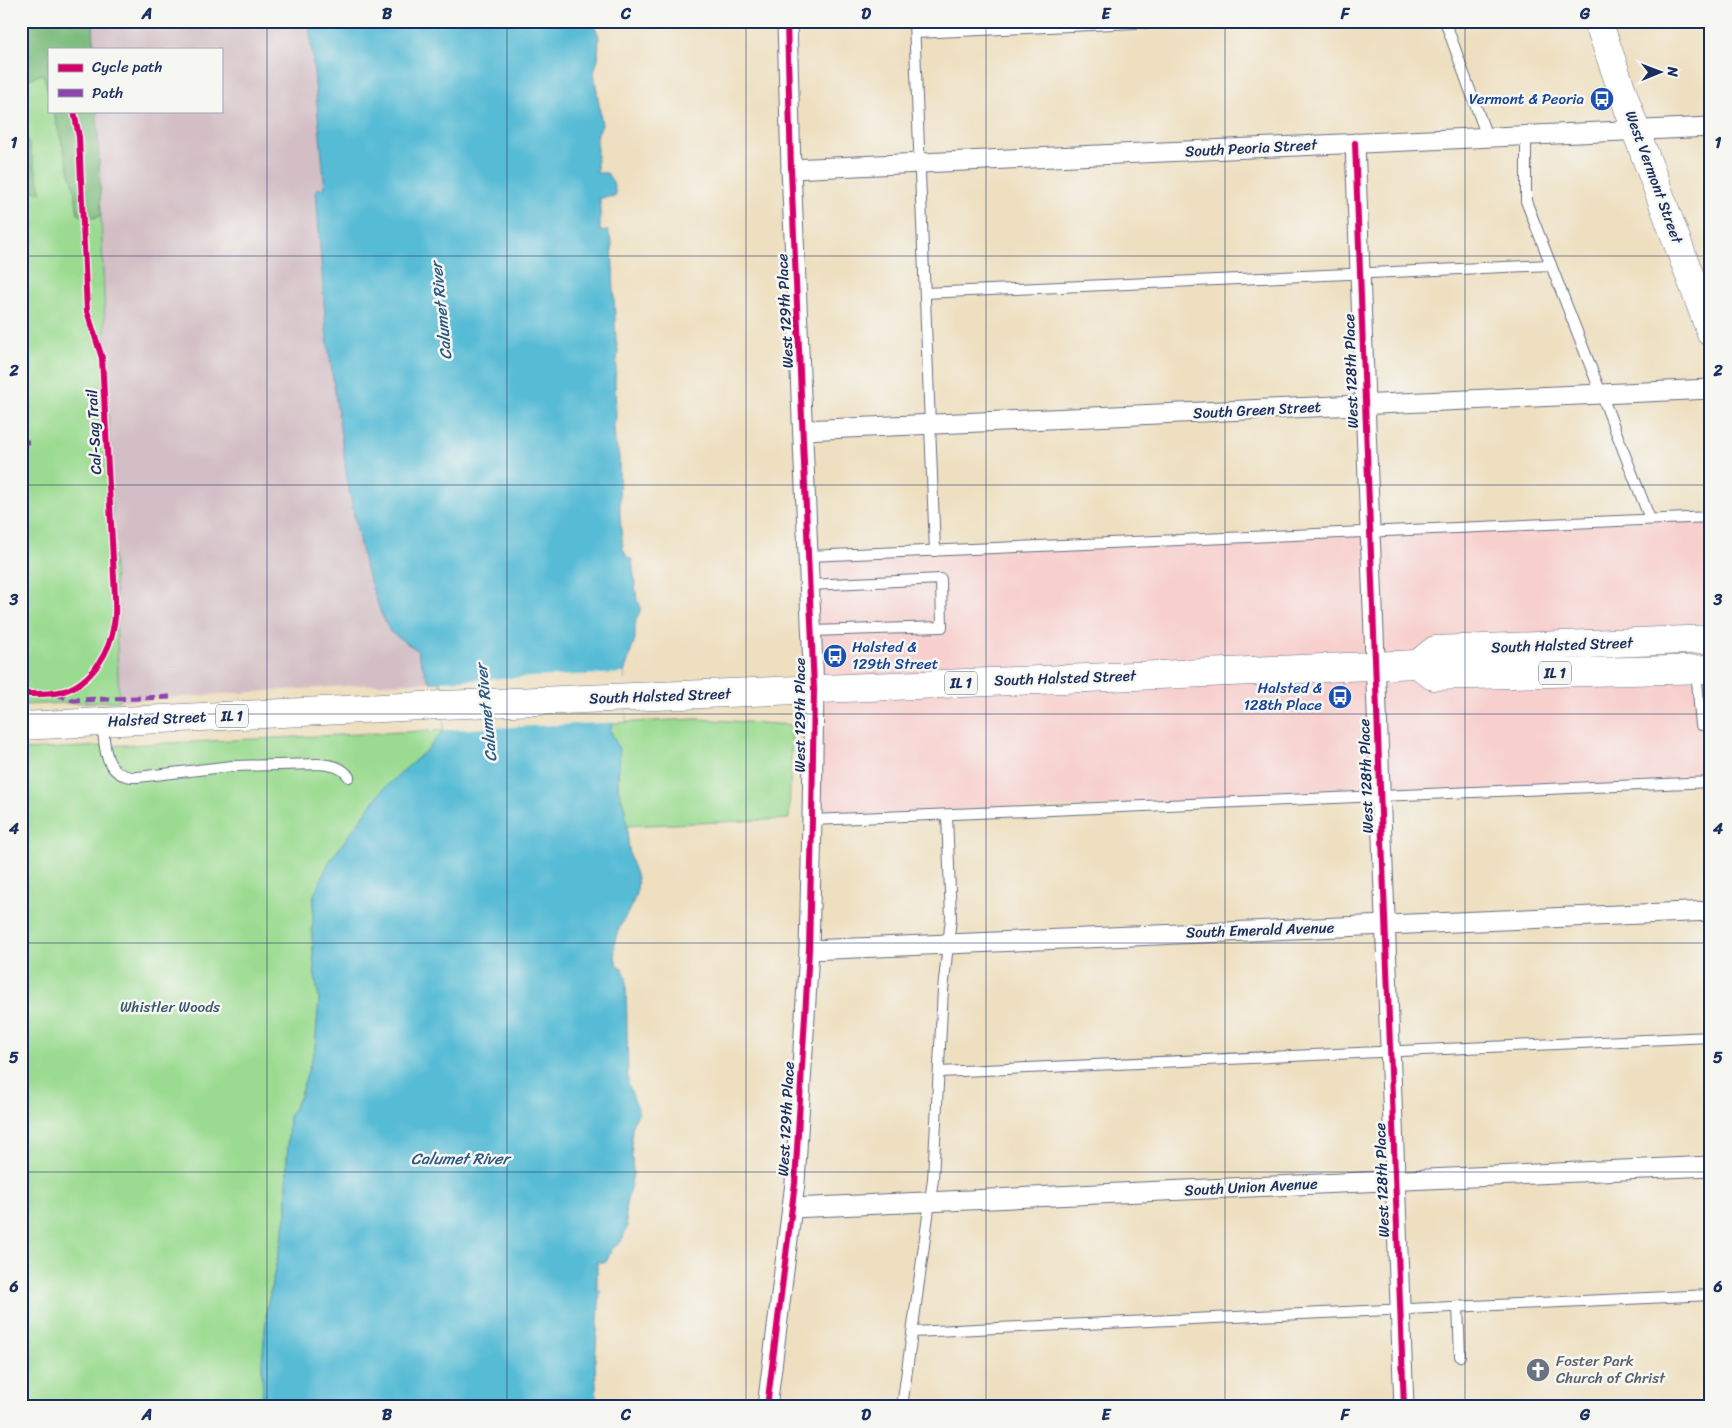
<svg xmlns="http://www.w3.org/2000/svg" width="1732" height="1428" font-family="Sriracha,sans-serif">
<rect width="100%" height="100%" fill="#f6f6f2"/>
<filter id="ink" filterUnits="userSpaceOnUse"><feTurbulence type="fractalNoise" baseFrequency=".02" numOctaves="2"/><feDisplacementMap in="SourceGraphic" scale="10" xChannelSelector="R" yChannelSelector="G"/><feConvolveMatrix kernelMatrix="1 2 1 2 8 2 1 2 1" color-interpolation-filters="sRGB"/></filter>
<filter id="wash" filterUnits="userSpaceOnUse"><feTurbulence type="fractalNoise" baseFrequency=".0096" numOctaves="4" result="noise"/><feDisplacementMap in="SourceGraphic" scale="20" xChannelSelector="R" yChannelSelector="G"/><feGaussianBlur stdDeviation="1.12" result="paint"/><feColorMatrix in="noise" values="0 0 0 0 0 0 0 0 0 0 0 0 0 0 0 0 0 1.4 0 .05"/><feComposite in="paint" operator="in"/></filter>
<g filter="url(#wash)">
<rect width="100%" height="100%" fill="#eedfc0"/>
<polygon fill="#f7d0ce" points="1711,518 1711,780 814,818 812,560"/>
<polygon fill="#d2bec4" points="93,21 309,21 325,189 316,189 326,330 335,395 417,650 426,676 430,682 359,685 119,701 97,111 221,111 221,49 94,49"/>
<g fill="#9bdb91" stroke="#5b8578">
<polygon points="21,21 93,21 94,49 49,49 49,111 97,111 119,701 21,705"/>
<polygon points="698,719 792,725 789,819 626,826 625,809 618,788 619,750 610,729 613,723"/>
<polygon points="444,730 428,749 383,789 314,895 312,933 314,970 319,999 315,1049 300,1096 289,1117 287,1162 287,1213 267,1307 262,1365 263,1407 21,1407 21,750"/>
</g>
<g fill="#7cbb7b" stroke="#4c756c">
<polygon points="21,21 93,21 94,49 49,49 49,95 43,74 21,82"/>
<path d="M53,111h44l4,104c-8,6 -15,2 -23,-1l-4,-27z"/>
<polygon points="21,117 42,193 31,191 21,178"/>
</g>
<path fill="#56bbd5" stroke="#38759a" d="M309,21h284l6,16 -1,22 -4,13 8,53 -5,10v38h10l6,9 3,14 -16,2v33h8l4,13 4,97 2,9 -3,29 1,38 -2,8 1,17 4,13 1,61 3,33 4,8 5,3 5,41 3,3v7l-5,12v16l-11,34 2,49 -13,1 -3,6c2,7 7,14 9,21 3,12 -4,26 -1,39 1,7 6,14 7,21 3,16 2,31 5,46 2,13 10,20 7,33 -6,30 -30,40 -20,76l5,3 4,8 2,107 11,30 -6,9 -2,16 2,37 -8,34 2,18 -6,15 -9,7 -6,13h-9v28h3l-5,73 2,44h-334l-1,-42 5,-58 20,-94v-51l2,-45 11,-21 15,-47 4,-50 -5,-29 -2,-37 2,-38 15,-33 54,-73 45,-40 16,-19 -3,-48h-11l-4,-6 -9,-26 -27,-18 -9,-19 -17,-49 -16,-80 -22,-154 -10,-141 9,-1z"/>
<polygon fill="#eedfc0" points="624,673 626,722 444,730 441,681"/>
</g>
<g filter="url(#ink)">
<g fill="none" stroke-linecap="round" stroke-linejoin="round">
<g stroke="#656d80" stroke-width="12">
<g id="lane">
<polyline points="914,21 935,551"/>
<polyline points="1445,21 1487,137"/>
<polyline points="915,33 1179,21"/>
<polyline points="1526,136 1526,201 1650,519"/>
<polyline points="925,293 1551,265"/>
<polyline points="808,556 1711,517"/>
<polyline points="809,585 941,579 942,627 811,631"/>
<polyline points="1696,670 1701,725"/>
<path d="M103,723c1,25 2,56 35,54l94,-11 86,-2c12,1 24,2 31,13"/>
<polyline points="812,820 1711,782"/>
<polyline points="939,1072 1711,1037"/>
<polyline points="1458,1306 1460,1356"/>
<polyline points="913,1332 1711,1295"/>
<polyline points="902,1407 933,1179 943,990 951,918 947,815"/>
</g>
</g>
<g stroke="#656d80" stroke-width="21">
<g id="street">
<polyline points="1355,143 1404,1407"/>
<polyline points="791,169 1711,127"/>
<polyline points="803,430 1711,389"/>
<polyline points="809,950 1711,911"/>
<polyline points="792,1208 1711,1166"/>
<polyline points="767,1407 795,1183 809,950 812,820 814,689 791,169 787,21"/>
</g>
</g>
<g stroke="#656d80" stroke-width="29">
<polyline id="secondary" points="1598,21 1636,131 1711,333"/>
</g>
<g stroke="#656d80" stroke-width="29">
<g id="primary">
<polyline points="1418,664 1433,676 1711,669"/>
<polyline points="21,726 442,705 1418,664 1435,650 1711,639"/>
</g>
</g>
<use href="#lane" stroke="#fff" stroke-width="10"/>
<use href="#street" stroke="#fff" stroke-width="19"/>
<use href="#secondary" stroke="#fff" stroke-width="28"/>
<use href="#primary" stroke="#fff" stroke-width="28"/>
<g stroke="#8e44ad" stroke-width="5" stroke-dasharray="10 5" stroke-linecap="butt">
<polyline points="21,373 26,374"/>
<polyline points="21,442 29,442"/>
<polyline points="56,694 73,700 174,697"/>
</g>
<g stroke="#f6f6f2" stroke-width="9">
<g id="cycleway">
<polyline points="1355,143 1404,1407"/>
<path d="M21,694c14,0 29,1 43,-3 28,-9 46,-39 50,-67 2,-9 1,-19 1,-28l-13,-238 -15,-47 -8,-174 -5,-26"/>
<polyline points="767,1407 795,1183 809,950 812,820 814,689 791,169 787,21"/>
</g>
</g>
<use href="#cycleway" stroke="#d6006c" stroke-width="6"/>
</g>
</g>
<path fill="none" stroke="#1b2f5e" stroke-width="1" stroke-opacity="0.55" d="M267,21v1386M507,21v1386M746,21v1386M986,21v1386M1225,21v1386M1465,21v1386M21,256h1690M21,485h1690M21,714h1690M21,943h1690M21,1172h1690"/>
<defs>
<g id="bus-disc" transform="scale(1.25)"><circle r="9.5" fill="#1a4fb4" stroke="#f6f6f2"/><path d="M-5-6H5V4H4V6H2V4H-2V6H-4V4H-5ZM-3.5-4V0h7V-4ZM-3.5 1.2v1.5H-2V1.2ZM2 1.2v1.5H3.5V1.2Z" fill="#fff"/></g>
<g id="church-disc" transform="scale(1.25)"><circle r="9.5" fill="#6b7280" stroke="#f6f6f2"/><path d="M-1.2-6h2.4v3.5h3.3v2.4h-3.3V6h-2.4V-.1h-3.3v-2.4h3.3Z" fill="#fff"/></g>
</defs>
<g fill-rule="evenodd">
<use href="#bus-disc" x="1602" y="99"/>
<use href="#bus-disc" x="835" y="656"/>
<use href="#bus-disc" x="1340" y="697"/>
<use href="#church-disc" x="1538" y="1370"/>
</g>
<g text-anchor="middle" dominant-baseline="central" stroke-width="5" stroke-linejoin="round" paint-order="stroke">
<g fill="#f6f6f2" stroke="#5d6b8a" stroke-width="1">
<rect x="1539" y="661.5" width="32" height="23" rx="4"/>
<rect x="945" y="671.5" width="32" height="23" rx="4"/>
<rect x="216" y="704.5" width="32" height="23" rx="4"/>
</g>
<g font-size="14" font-weight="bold" fill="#1b2f5e">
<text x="1555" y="673">IL 1</text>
<text x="961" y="683">IL 1</text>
<text x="232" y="716">IL 1</text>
</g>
<g font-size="15" fill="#164399" stroke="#f6f6f2" text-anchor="end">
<text x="1584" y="99">Vermont &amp; Peoria</text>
<text x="852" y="647" text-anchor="start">Halsted &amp;<tspan x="852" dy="17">129th Street</tspan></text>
<text x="1322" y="688">Halsted &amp;<tspan x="1322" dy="17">128th Place</tspan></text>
</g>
<g font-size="15" fill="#1b2f5e" stroke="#f6f6f2">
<text transform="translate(1251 148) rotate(-3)">South Peoria Street</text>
<text transform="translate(1654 177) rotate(70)">West Vermont Street</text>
<text transform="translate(785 311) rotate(-93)">West 129th Place</text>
<text transform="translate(1351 371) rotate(-92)">West 128th Place</text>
<text transform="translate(1257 410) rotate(-3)">South Green Street</text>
<text transform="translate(94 432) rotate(-93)">Cal-Sag Trail</text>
<text transform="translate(1562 645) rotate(-2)">South Halsted Street</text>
<text transform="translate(1065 678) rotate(-2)">South Halsted Street</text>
<text transform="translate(660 696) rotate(-2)">South Halsted Street</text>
<text transform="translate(800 715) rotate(-90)">West 129th Place</text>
<text transform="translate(157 719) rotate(-3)">Halsted Street</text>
<text transform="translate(1366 776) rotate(-92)">West 128th Place</text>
<text transform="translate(1260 930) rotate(-2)">South Emerald Avenue</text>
<text transform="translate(786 1119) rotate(-87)">West 129th Place</text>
<text transform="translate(1382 1180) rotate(-92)">West 128th Place</text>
<text transform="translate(1251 1187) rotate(-3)">South Union Avenue</text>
</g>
<g font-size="15" fill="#3b5a6b" stroke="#f6f6f2">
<text x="170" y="1007">Whistler Woods</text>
</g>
<g font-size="15" fill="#5b616d" stroke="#f6f6f2" text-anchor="start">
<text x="1556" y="1361">Foster Park<tspan x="1556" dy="17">Church of Christ</tspan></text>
</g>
<g font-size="16" font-style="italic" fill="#2d5982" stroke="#f6f6f2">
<text transform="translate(441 311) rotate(-96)">Calumet River</text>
<text transform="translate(486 713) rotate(-96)">Calumet River</text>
<text x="460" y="1158">Calumet River</text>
</g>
</g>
<rect width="1732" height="1428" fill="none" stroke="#f6f6f2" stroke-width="55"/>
<rect x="48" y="48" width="175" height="65" fill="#f6f6f2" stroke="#9ea6b7"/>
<rect x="58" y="64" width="25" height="8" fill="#d6006c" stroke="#9ea6b7"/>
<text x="92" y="72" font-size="15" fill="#1b2f5e">Cycle path</text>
<rect x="58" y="89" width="25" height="8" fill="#8e44ad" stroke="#9ea6b7"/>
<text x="92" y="98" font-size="15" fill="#1b2f5e">Path</text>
<g transform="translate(1660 72) rotate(89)" stroke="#f6f6f2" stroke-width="4" paint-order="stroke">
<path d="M0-4L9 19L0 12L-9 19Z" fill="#1b2f5e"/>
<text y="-8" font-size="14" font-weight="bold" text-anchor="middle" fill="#1b2f5e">N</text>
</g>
<rect x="28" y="28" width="1676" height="1372" fill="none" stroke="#1b2f5e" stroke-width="2"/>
<g font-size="16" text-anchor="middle" font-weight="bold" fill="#1b2f5e">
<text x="147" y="19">A</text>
<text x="387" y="19">B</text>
<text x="626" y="19">C</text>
<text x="866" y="19">D</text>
<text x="1106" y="19">E</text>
<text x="1345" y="19">F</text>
<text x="1585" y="19">G</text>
<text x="14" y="148">1</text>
<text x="1718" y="148">1</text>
<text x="14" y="376">2</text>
<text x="1718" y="376">2</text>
<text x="14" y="605">3</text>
<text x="1718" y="605">3</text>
<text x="14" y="834">4</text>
<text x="1718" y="834">4</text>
<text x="14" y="1063">5</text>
<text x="1718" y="1063">5</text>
<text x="14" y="1292">6</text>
<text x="1718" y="1292">6</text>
<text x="147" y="1420">A</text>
<text x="387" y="1420">B</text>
<text x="626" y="1420">C</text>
<text x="866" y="1420">D</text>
<text x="1106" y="1420">E</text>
<text x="1345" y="1420">F</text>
<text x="1585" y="1420">G</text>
</g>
</svg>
